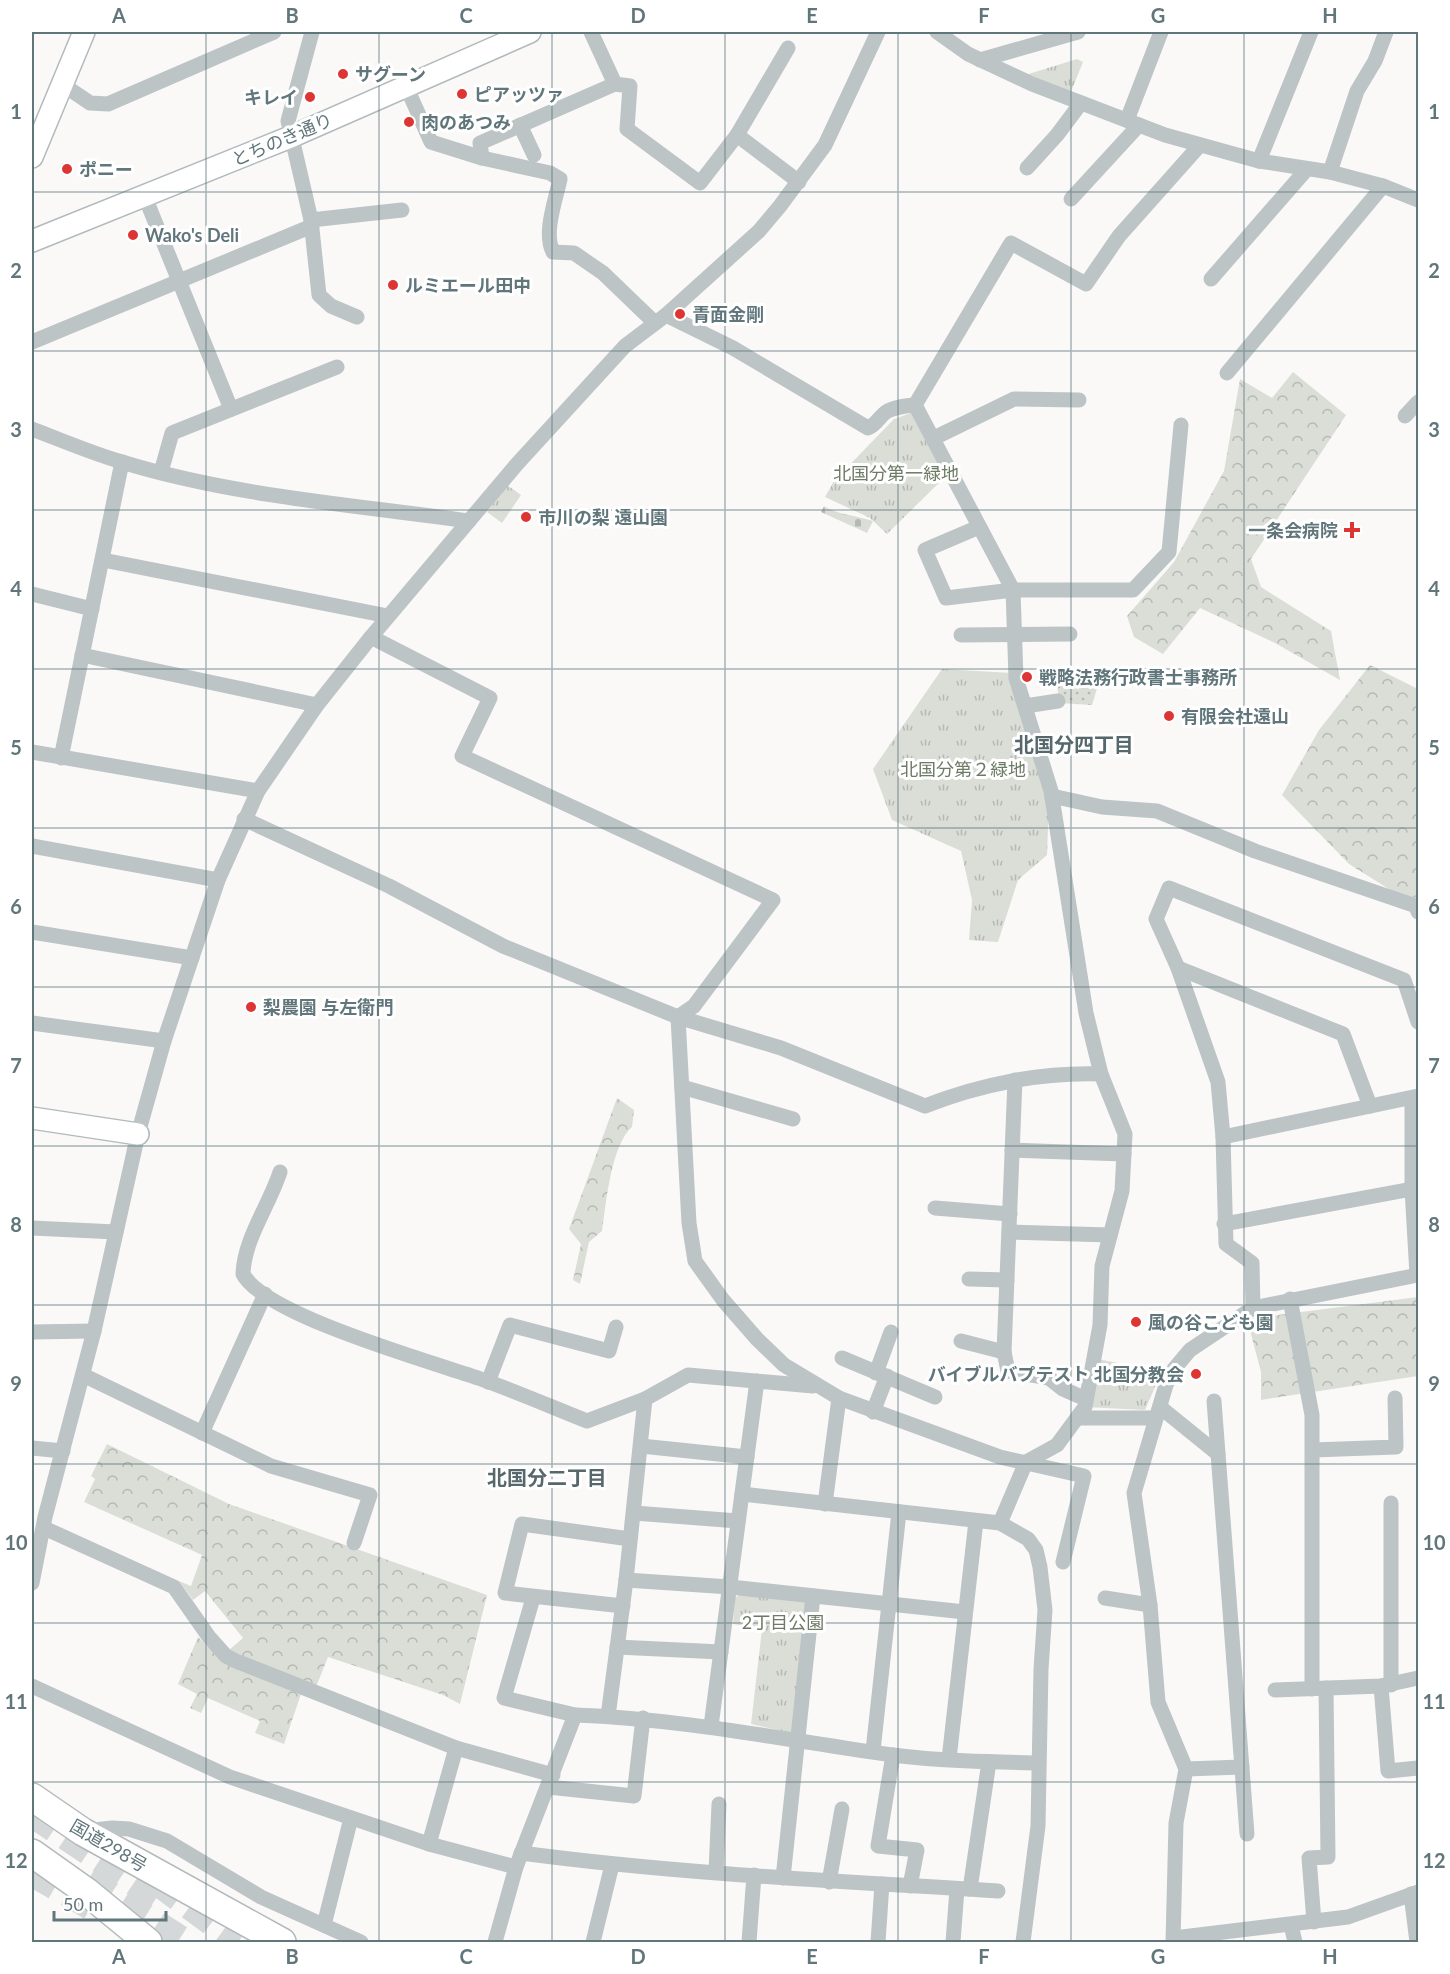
<svg xmlns="http://www.w3.org/2000/svg" width="1450" height="1974" font-family="Lato,'Noto Sans JP',sans-serif">
<defs>
<pattern id="grass-dots" width="8" height="8" patternUnits="userSpaceOnUse" patternTransform="scale(1.5)"><rect width="8" height="8" fill="#dbded7"/><path d="M2 2h.1M6 6h.1" fill="none" stroke="#b5b9b3" stroke-width="1.8" stroke-linecap="round"/></pattern>
<pattern id="forest-crowns" width="20" height="18" patternUnits="userSpaceOnUse" patternTransform="scale(1.5)"><rect width="20" height="18" fill="#dbded7"/><path d="M2 6a3 3 0 1 1 6 0M12 15a3 3 0 1 1 6 0" fill="none" stroke="#b5b9b3"/></pattern>
<pattern id="cemetery-stones" width="16" height="16" patternUnits="userSpaceOnUse" patternTransform="scale(1.5)"><rect width="16" height="16" fill="#dbded7"/><path d="M2 7V4a2 2 0 0 1 4 0v3zM10 15v-3a2 2 0 0 1 4 0v3z" fill="#b5b9b3"/></pattern>
<pattern id="park-tufts" width="24" height="20" patternUnits="userSpaceOnUse" patternTransform="scale(1.5)"><rect width="24" height="20" fill="#dbded7"/><path d="M3 7l-1-3M5 7V3M7 7l1-3M15 17l-1-3M17 17v-4M19 17l1-3" fill="none" stroke="#b5b9b3"/></pattern>
</defs>
<rect width="100%" height="100%" fill="#faf9f8"/>
<polygon fill="url(#grass-dots)" points="1056,672 1102,672 1092,705 1059,703"/>
<g fill="url(#forest-crowns)">
<polygon points="1293,372 1346,415 1251,559 1261,587 1331,631 1340,680 1275,643 1200,608 1163,654 1134,637 1127,616 1174,562 1224,471 1240,379 1272,398"/>
<polygon points="1370,665 1418,689 1418,905 1416,906 1349,864 1282,795 1319,730"/>
<path d="M617,1098l17,12 -2,17c-21,18 -26,77 -30,104l-13,11 -9,42 -7,-4 8,-36 -12,-15z"/>
<polygon points="1418,1297 1418,1376 1261,1400 1261,1372 1247,1319"/>
<polygon points="107,1444 229,1504 487,1595 460,1704 443,1695 328,1657 316,1687 229,1650 243,1638 205,1591 193,1600 179,1581 191,1586 202,1555 84,1502 95,1479 91,1476"/>
<polygon points="198,1637 223,1662 301,1694 284,1744 255,1733 260,1721 208,1698 201,1713 190,1708 197,1694 178,1684"/>
</g>
<path fill="url(#cemetery-stones)" d="M824,506c14,9 31,9 49,15l-6,12 -46,-21z"/>
<g fill="url(#park-tufts)">
<polygon points="1077,59 1083,62 1070,94 1022,76"/>
<polygon points="911,413 946,476 887,534 870,518 825,497 834,481 894,419"/>
<polygon points="507,485 521,495 502,523 487,512"/>
<polygon points="942,669 1012,673 1049,799 1047,855 1018,880 998,942 969,940 972,900 961,851 892,820 873,769"/>
<polygon points="1097,1359 1162,1371 1145,1410 1085,1407"/>
<polygon points="741,1594 808,1601 794,1734 751,1724 762,1629 733,1624 735,1598"/>
</g>
<g fill="none" stroke-linecap="round" stroke-linejoin="round">
<g stroke="#d4d8d9" stroke-width="27" stroke-dasharray="27 14" stroke-linecap="butt">
<polyline points="32,1814 168,1905"/>
<polyline points="32,1873 93,1908"/>
<polyline points="88,1880 185,1942"/>
<polyline points="157,1882 238,1942"/>
</g>
<g stroke="#b1babc" stroke-width="24">
<g id="secondary">
<polyline points="32,157 84,32"/>
<polyline points="32,241 293,136 530,32"/>
<polyline points="32,1118 138,1134"/>
</g>
</g>
<g stroke="#b3b9bb" stroke-width="30">
<g id="highway">
<polyline points="32,1797 83,1832 282,1942"/>
<polyline points="32,1853 87,1892 148,1942"/>
</g>
</g>
<g stroke="#bcc4c6" stroke-width="15">
<polyline points="312,32 288,121 311,220 319,295 331,306 357,317"/>
<polyline points="591,32 615,84 630,86 627,129 700,183 737,135 799,182"/>
<polyline points="937,32 968,54 1032,84 1165,135 1259,161 1330,172 1383,186 1418,200"/>
<polyline points="980,60 1078,32"/>
<polyline points="62,84 90,103 108,104 274,32"/>
<path d="M406,86l25,56 51,16 68,15 10,6c-4,20 -17,54 -7,73l21,1 29,20 52,50"/>
<polyline points="1127,120 1161,32"/>
<polyline points="520,125 534,155"/>
<polyline points="737,135 788,48"/>
<polyline points="482,158 480,143 615,84"/>
<polyline points="1259,161 1311,32"/>
<polyline points="1027,168 1057,135 1081,103"/>
<polyline points="1330,172 1357,91 1375,61 1386,32"/>
<polyline points="145,197 231,409"/>
<polyline points="1071,199 1139,125"/>
<polyline points="311,220 402,210"/>
<polyline points="1211,279 1306,170"/>
<path d="M666,315l67,33 135,80c9,-4 11,-11 18,-16 8,-5 19,-6 29,-7l98,185 3,88 35,113 35,222 15,61 24,60 -3,57 -20,75 -2,59 -15,82 -28,38 -31,17 -26,61"/>
<polyline points="32,342 312,226"/>
<polyline points="1227,373 1383,186"/>
<polyline points="915,405 1011,243 1086,284 1119,236 1200,145"/>
<polyline points="1405,416 1418,402"/>
<path d="M32,429c29,11 59,24 90,33 110,34 233,43 347,59"/>
<polyline points="934,438 1014,399 1079,400"/>
<polyline points="161,472 172,433 337,367"/>
<polyline points="979,527 925,550 946,598 1013,590 1133,590 1169,552 1181,425"/>
<polyline points="103,560 388,616"/>
<polyline points="32,594 92,609"/>
<polyline points="961,635 1070,634"/>
<polyline points="371,637 490,698 462,756 773,900 694,1006 678,1017"/>
<polyline points="82,655 317,705"/>
<polyline points="1025,706 1058,701"/>
<polyline points="32,752 258,791"/>
<polyline points="61,758 122,462"/>
<polyline points="1052,796 1102,807 1157,811 1255,851 1416,906 1418,912"/>
<path d="M244,819l145,67 114,60 175,71 103,31 144,58c55,-22 117,-34 176,-32"/>
<polyline points="32,846 218,880"/>
<polyline points="32,932 192,958"/>
<polyline points="1178,968 1343,1034 1370,1106"/>
<polyline points="678,1017 689,1223 695,1261 723,1300 757,1339 784,1365 839,1398 1000,1457 1084,1476 1063,1562"/>
<polyline points="32,1023 164,1041"/>
<polyline points="682,1087 793,1119"/>
<polyline points="1412,1098 1412,1189 1417,1275"/>
<polyline points="1223,1137 1418,1096"/>
<polyline points="1012,1150 1124,1154"/>
<path d="M280,1172c-11,34 -36,67 -37,102 21,41 189,88 238,105 36,13 71,28 106,42l58,-22 43,-24 125,11"/>
<polyline points="935,1208 1010,1214"/>
<polyline points="1224,1224 1412,1189"/>
<polyline points="32,1228 116,1232"/>
<polyline points="1009,1232 1110,1235"/>
<polyline points="969,1279 1007,1280"/>
<polyline points="1290,1299 1312,1415 1312,1689"/>
<polyline points="1253,1308 1252,1263 1226,1244 1223,1137 1218,1082 1178,968 1156,919 1169,888 1404,980 1418,1022"/>
<polyline points="32,1332 94,1331"/>
<polyline points="961,1341 1004,1352 1015,1080"/>
<polyline points="1004,1352 1008,1371 1049,1378 1063,1389 1086,1399"/>
<polyline points="842,1358 935,1397"/>
<polyline points="876,1373 891,1332"/>
<polyline points="83,1375 271,1466 370,1495 354,1543"/>
<polyline points="488,1382 510,1325 609,1351 616,1327"/>
<polyline points="1214,1401 1247,1834"/>
<polyline points="1160,1407 1218,1454"/>
<polyline points="873,1412 887,1376"/>
<polyline points="1079,1418 1156,1418"/>
<polyline points="202,1433 265,1294"/>
<polyline points="641,1446 747,1457"/>
<polyline points="32,1448 63,1451"/>
<polyline points="1313,1450 1396,1447 1395,1398"/>
<polyline points="742,1494 1000,1523 1028,1539 1036,1550 1040,1567 1045,1610 1041,1669 1038,1826 1023,1942"/>
<polyline points="1391,1503 1391,1685"/>
<polyline points="825,1504 839,1398"/>
<polyline points="634,1513 738,1521"/>
<polyline points="44,1528 174,1587 209,1637 226,1656 236,1661 456,1748 553,1775"/>
<polyline points="626,1580 730,1587 965,1612"/>
<polyline points="32,1583 45,1517 94,1331 138,1134 164,1041 218,880 258,791 317,705 371,637 517,464 625,346 666,315 759,231 780,206 825,145 878,32"/>
<polyline points="533,1598 504,1698 575,1715"/>
<polyline points="1105,1598 1150,1605"/>
<polyline points="623,1606 505,1593 522,1524 630,1539"/>
<polyline points="617,1647 721,1652"/>
<polyline points="32,1686 230,1777 429,1844 516,1867"/>
<polyline points="1381,1686 1388,1771 1418,1768"/>
<polyline points="1275,1690 1381,1686 1418,1678"/>
<polyline points="608,1716 626,1580 645,1399"/>
<polyline points="711,1726 757,1381"/>
<polyline points="873,1751 899,1512"/>
<polyline points="893,1755 878,1846 917,1850 910,1886"/>
<polyline points="949,1759 976,1521"/>
<polyline points="1186,1769 1242,1767"/>
<polyline points="548,1787 634,1796 643,1718"/>
<polyline points="86,1831 112,1828 129,1829 167,1841 261,1897 361,1942"/>
<polyline points="429,1844 456,1748"/>
<path d="M521,1853c158,21 318,28 477,38"/>
<polyline points="716,1872 719,1804"/>
<polyline points="783,1878 813,1596"/>
<polyline points="829,1882 842,1809"/>
<polyline points="970,1889 989,1762"/>
<polyline points="1411,1894 1417,1942"/>
<polyline points="1314,1922 1309,1858 1328,1857 1326,1688"/>
<polyline points="324,1925 351,1818"/>
<polyline points="1291,1925 1295,1942"/>
<polyline points="1174,1938 1348,1917 1418,1892"/>
<path d="M495,1942l21,-75 59,-152c108,4 211,25 317,40 48,6 98,7 146,8"/>
<polyline points="593,1942 612,1865"/>
<polyline points="749,1942 754,1875"/>
<polyline points="878,1942 882,1884"/>
<polyline points="953,1942 957,1889"/>
<polyline points="1173,1942 1176,1823 1186,1769 1158,1702 1150,1605 1134,1493 1166,1385 1174,1369 1190,1350 1253,1308 1418,1275"/>
</g>
<use href="#secondary" stroke="#fff" stroke-width="21"/>
<use href="#highway" stroke="#fff" stroke-width="27"/>
</g>
<path fill="none" stroke="#61767b" stroke-width="1.5" stroke-opacity="0.55" d="M206,32v1910M379,32v1910M552,32v1910M725,32v1910M898,32v1910M1071,32v1910M1244,32v1910M32,192h1386M32,351h1386M32,510h1386M32,669h1386M32,828h1386M32,987h1386M32,1146h1386M32,1305h1386M32,1464h1386M32,1623h1386M32,1782h1386"/>
<g fill="#dd3534" stroke="#fff" stroke-width="2">
<circle cx="343" cy="74" r="6"/>
<circle cx="462" cy="94" r="6"/>
<circle cx="310" cy="97" r="6"/>
<circle cx="409" cy="122" r="6"/>
<circle cx="67" cy="169" r="6"/>
<circle cx="133" cy="235" r="6"/>
<circle cx="393" cy="285" r="6"/>
<circle cx="680" cy="314" r="6"/>
<circle cx="526" cy="517" r="6"/>
<path d="M1349 521h6v6h6v6h-6v6h-6v-6h-6v-6h6z"/>
<circle cx="1027" cy="677" r="6"/>
<circle cx="1169" cy="716" r="6"/>
<circle cx="251" cy="1007" r="6"/>
<circle cx="1136" cy="1322" r="6"/>
<circle cx="1196" cy="1374" r="6"/>
</g>
<g text-anchor="middle" dominant-baseline="central" stroke-width="6" stroke-linejoin="round" paint-order="stroke">
<g font-size="18" font-weight="bold" fill="#61767b" stroke="#fff" text-anchor="start">
<text x="355" y="74">サグーン</text>
<text x="474" y="94">ピアッツァ</text>
<text x="298" y="97" text-anchor="end">キレイ</text>
<text x="421" y="122">肉のあつみ</text>
<text x="79" y="169">ポニー</text>
<text x="145" y="235">Wako's Deli</text>
<text x="405" y="285">ルミエール田中</text>
<text x="692" y="314">青面金剛</text>
<text x="538" y="517">市川の梨 遠山園</text>
<text x="1338" y="530" text-anchor="end">一条会病院</text>
<text x="1039" y="677">戦略法務行政書士事務所</text>
<text x="1181" y="716">有限会社遠山</text>
<text x="263" y="1007">梨農園 与左衛門</text>
<text x="1148" y="1322">風の谷こども園</text>
<text x="1184" y="1374" text-anchor="end">バイブルバプテスト 北国分教会</text>
</g>
<g font-size="18" fill="#61767b" stroke="#fff">
<text transform="translate(282 139) rotate(-23)">とちのき通り</text>
<text transform="translate(109 1845) rotate(30)">国道298号</text>
</g>
<g font-size="18" fill="#6d7a65" stroke="#fff">
<text x="896" y="473">北国分第一緑地</text>
<text x="963" y="769">北国分第２緑地</text>
<text x="783" y="1622">2丁目公園</text>
</g>
<g font-size="20" font-weight="bold" fill="#57686d" stroke="#fff">
<text x="1074" y="744">北国分四丁目</text>
<text x="547" y="1477">北国分二丁目</text>
</g>
</g>
<rect width="1450" height="1974" fill="none" stroke="#ffffff" stroke-width="66"/>
<path d="M54 1911v9h112v-9" fill="none" stroke="#61767b" stroke-width="3"/>
<text x="63" y="1911" font-size="18" fill="#61767b" stroke="#ffffff" stroke-width="4.5" paint-order="stroke">50 m</text>
<rect x="33" y="33" width="1384" height="1908" fill="none" stroke="#61767b" stroke-width="2"/>
<g font-size="20" text-anchor="middle" font-weight="bold" fill="#61767b">
<text x="119" y="23">A</text>
<text x="292" y="23">B</text>
<text x="466" y="23">C</text>
<text x="638" y="23">D</text>
<text x="812" y="23">E</text>
<text x="984" y="23">F</text>
<text x="1158" y="23">G</text>
<text x="1330" y="23">H</text>
<text x="16" y="119">1</text>
<text x="1434" y="119">1</text>
<text x="16" y="278">2</text>
<text x="1434" y="278">2</text>
<text x="16" y="437">3</text>
<text x="1434" y="437">3</text>
<text x="16" y="596">4</text>
<text x="1434" y="596">4</text>
<text x="16" y="755">5</text>
<text x="1434" y="755">5</text>
<text x="16" y="914">6</text>
<text x="1434" y="914">6</text>
<text x="16" y="1073">7</text>
<text x="1434" y="1073">7</text>
<text x="16" y="1232">8</text>
<text x="1434" y="1232">8</text>
<text x="16" y="1391">9</text>
<text x="1434" y="1391">9</text>
<text x="16" y="1550">10</text>
<text x="1434" y="1550">10</text>
<text x="16" y="1709">11</text>
<text x="1434" y="1709">11</text>
<text x="16" y="1868">12</text>
<text x="1434" y="1868">12</text>
<text x="119" y="1964">A</text>
<text x="292" y="1964">B</text>
<text x="466" y="1964">C</text>
<text x="638" y="1964">D</text>
<text x="812" y="1964">E</text>
<text x="984" y="1964">F</text>
<text x="1158" y="1964">G</text>
<text x="1330" y="1964">H</text>
</g>
</svg>
